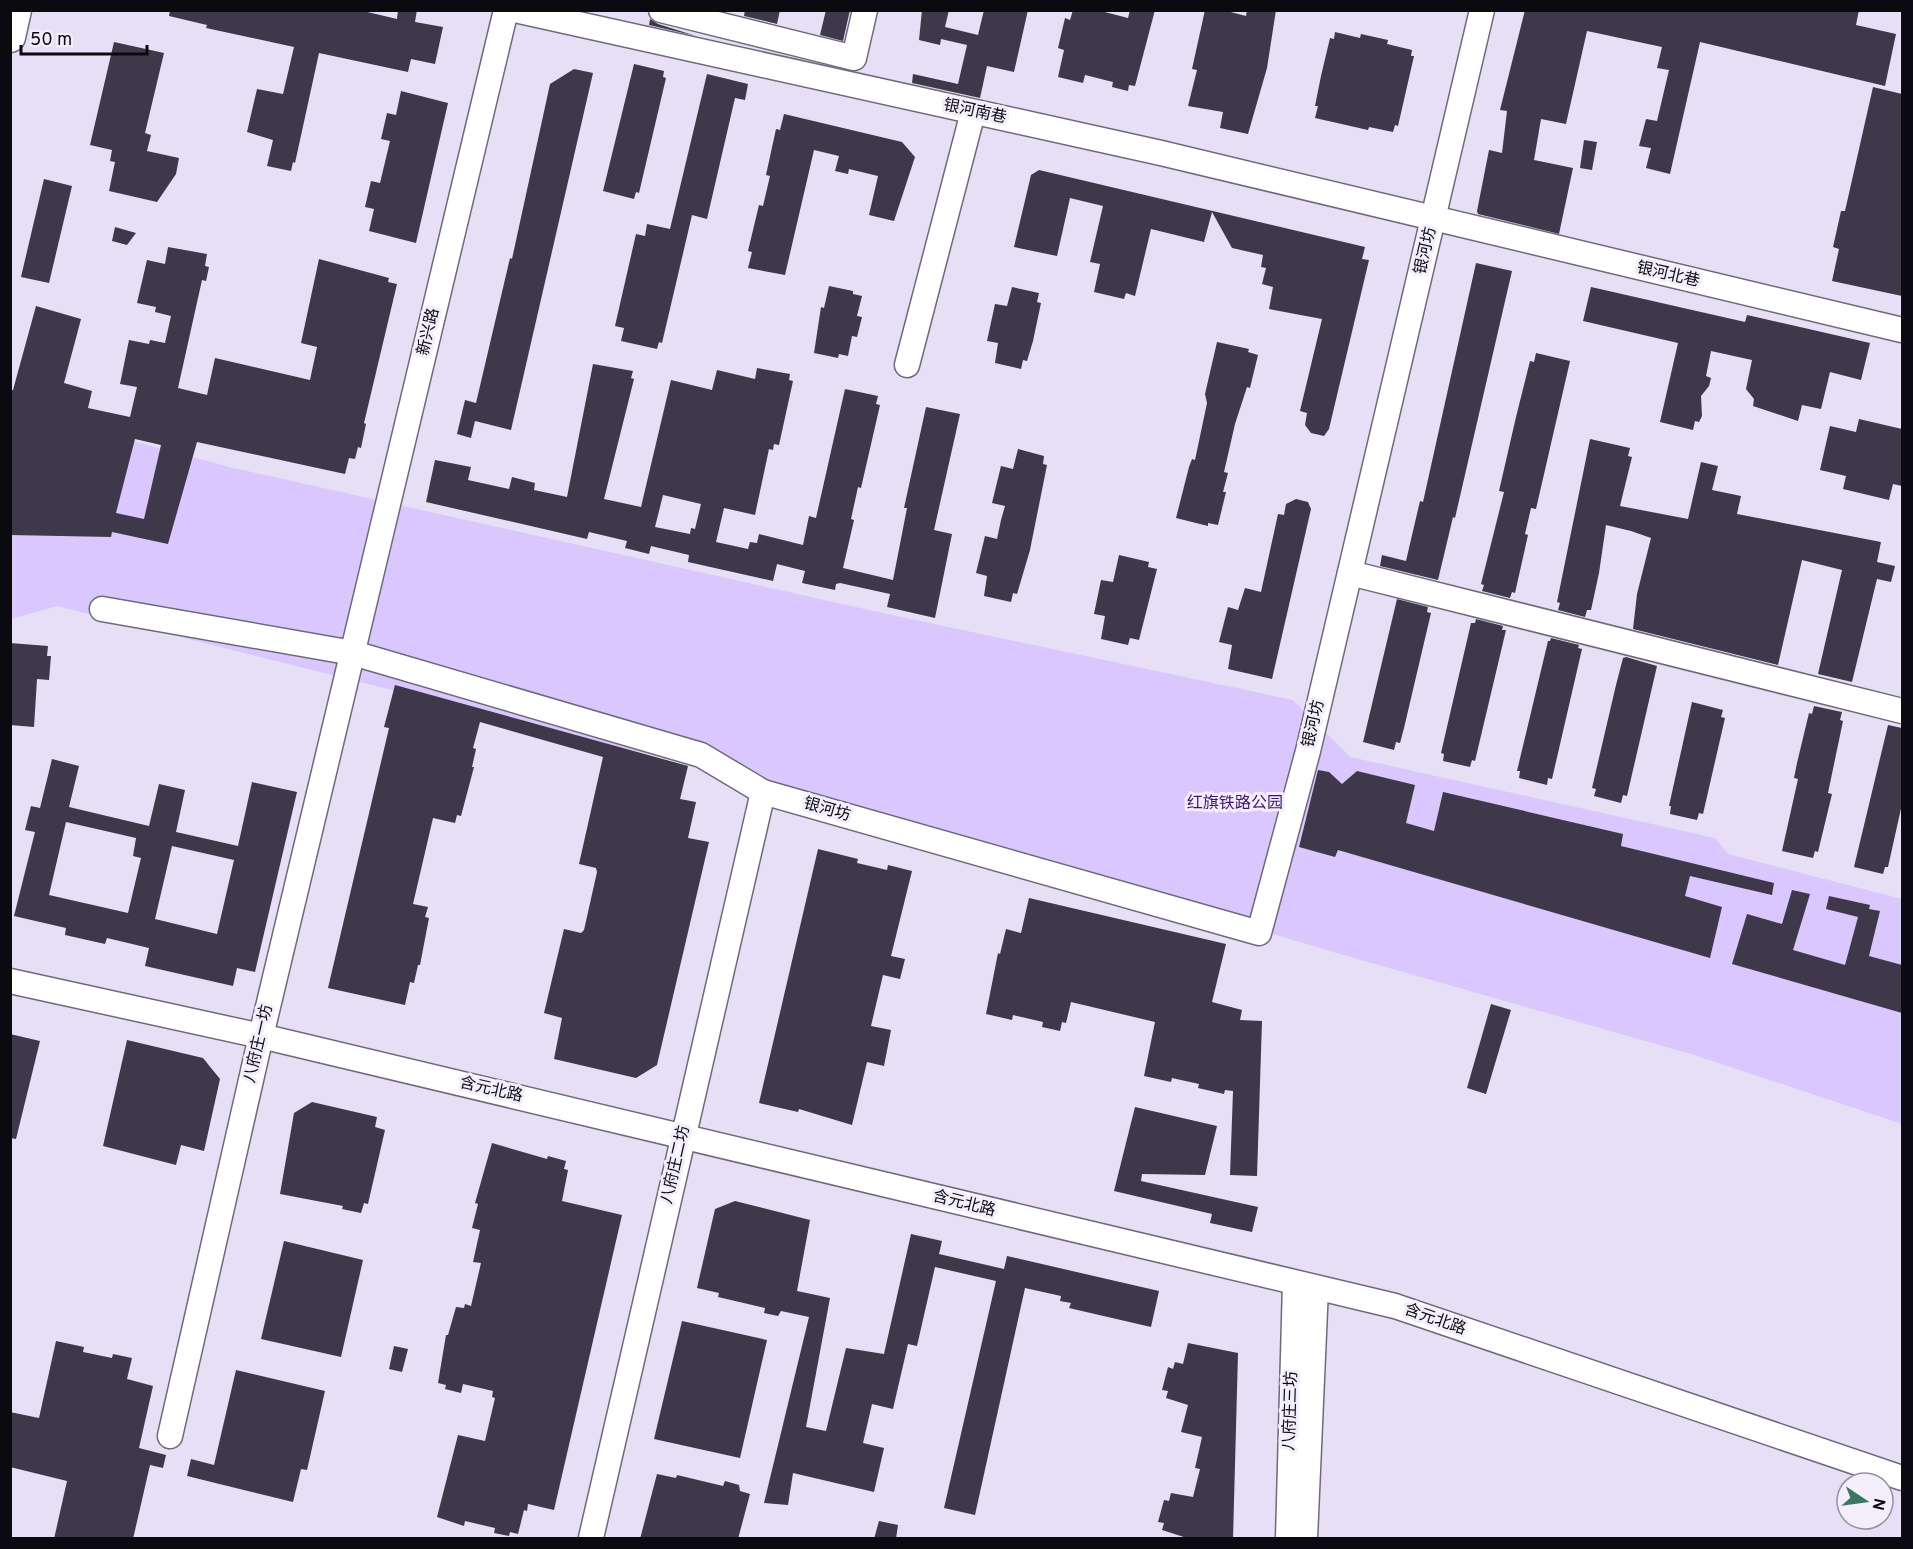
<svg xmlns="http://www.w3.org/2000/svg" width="1913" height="1549" font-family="Overpass,'Noto Sans SC',sans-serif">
<rect width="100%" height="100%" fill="#e7dff5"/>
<polygon fill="#dac7fd" points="11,408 229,467 887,614 1293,700 1350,757 1715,838 1728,854 1902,899 1902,1124 1691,1054 1340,954 767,784 57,606 11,619"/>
<g fill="#3e384a" fill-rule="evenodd">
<polygon points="170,10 359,10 397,19 398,10 417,10 415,22 443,27 435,64 411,59 408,72 319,53 295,163 293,162 291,171 267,166 273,140 247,132 257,89 283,94 294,47 206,28 207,25 169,16"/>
<polygon points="745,10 780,10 777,24 744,16"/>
<polygon points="826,10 850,10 843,41 820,35"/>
<polygon points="922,10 949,10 945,27 978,35 984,10 1028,10 1014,72 987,66 980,98 912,83 913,74 958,84 967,45 941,39 940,45 919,40"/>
<polygon points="1073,10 1097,10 1128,18 1130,10 1155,10 1135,86 1129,85 1128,91 1112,87 1113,82 1085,75 1083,83 1058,77 1064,50 1058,48 1065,18 1070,20"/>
<polygon points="1205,10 1223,10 1246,16 1247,10 1276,10 1267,68 1248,134 1220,128 1223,112 1188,106 1197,70 1192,69"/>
<polygon points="1525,10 1859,10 1856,25 1896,34 1885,86 1700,42 1670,174 1646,168 1651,148 1639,146 1646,119 1657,121 1669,70 1657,68 1662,47 1587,31 1566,124 1541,119 1534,160 1573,168 1559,234 1478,214 1477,211 1489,150 1502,153 1507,111 1500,110"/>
<polygon points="650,19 658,24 696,36 649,25"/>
<polygon points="1335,32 1360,38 1361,34 1388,40 1387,44 1412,50 1411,56 1414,56 1398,126 1395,125 1393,132 1369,127 1368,130 1315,118 1318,106 1315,106 1321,76 1330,38 1334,39"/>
<polygon points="114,42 164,53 145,133 151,135 147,151 179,158 176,174 157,202 109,191 115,162 110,161 112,150 90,145"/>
<polygon points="634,64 664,71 663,77 666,78 639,193 636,192 634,199 603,191"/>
<polygon points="574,69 593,73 511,430 475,421 471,438 457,434 465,400 476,403 510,258 512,259 550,84"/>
<polygon points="707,74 748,84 745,100 735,98 707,219 692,215 662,343 659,342 657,349 621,341 624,328 615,326 636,234 645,236 647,224 670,229"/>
<polygon points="1873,87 1902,94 1902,296 1832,281 1839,249 1833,247 1841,211 1845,211"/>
<polygon points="401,91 448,103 416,243 369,231 374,209 365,207 371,181 380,183 390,141 381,139 387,113 396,115"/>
<polygon points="784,114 902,142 915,157 894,221 869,215 878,176 849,169 848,174 835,171 839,156 814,150 785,275 748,268 752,252 748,251 759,205 763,206 770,176 766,175 776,129 780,130"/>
<polygon points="1584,140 1597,142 1592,170 1580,168"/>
<polygon points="1039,170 1365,247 1362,259 1369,260 1329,429 1324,436 1311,433 1305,425 1307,413 1300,411 1322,319 1269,309 1273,287 1262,284 1266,268 1261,267 1263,255 1232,248 1212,212 1204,242 1151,229 1135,296 1126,293 1124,299 1094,292 1100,264 1090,262 1103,206 1070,198 1057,256 1014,247 1031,175"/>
<polygon points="44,179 72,186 49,283 21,277"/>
<polygon points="115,227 136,233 127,245 112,241"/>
<path d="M168,247l39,7 -2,12 4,1 -3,14 -4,-1 -24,108 29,7 8,-37 95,22 7,-33 -16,-4 18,-84 70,19 -1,4 9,2 -33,139 2,1 -5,24 -3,-1 -3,12 -6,-1 -4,16 -148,-32 -29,102 -56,-12 -1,5 -101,-2v-145h3l23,-84 45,13 -17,64 28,8 -4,17 42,9 7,-30 -17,-3 9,-44 20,4 1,-4 15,3 6,-27 -16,-4 1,-5 -19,-4 10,-43 18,4zM135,439l26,6 -17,74 -28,-6z"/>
<polygon points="1476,263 1512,271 1455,518 1453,517 1438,580 1380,566 1382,555 1406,561 1420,501 1423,502"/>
<polygon points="829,286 853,291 853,294 862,296 857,316 862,317 857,337 852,336 848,356 839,354 838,358 814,353 821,307 824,308"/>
<polygon points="1012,287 1039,293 1037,302 1041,303 1033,341 1027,361 1023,360 1021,369 995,363 998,343 987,341 995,304 1007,306"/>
<polygon points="1591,287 1745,322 1747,315 1870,343 1861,380 1830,372 1821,409 1802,405 1798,421 1753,406 1754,399 1746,389 1752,360 1711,351 1706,376 1711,378 1709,386 1701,396 1702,416 1699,422 1695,421 1693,430 1660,422 1678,343 1583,321"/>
<polygon points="1217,342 1249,349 1248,352 1258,355 1250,388 1247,387 1235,424 1224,472 1228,473 1223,492 1226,492 1218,525 1208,523 1208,526 1176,518 1189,467 1192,459 1195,460 1207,403 1205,394"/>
<polygon points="1536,353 1570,361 1536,509 1531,508 1525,534 1528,535 1515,593 1512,592 1510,598 1482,591 1484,585 1481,584 1504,492 1499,491 1516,417 1530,361 1534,362"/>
<path d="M593,364l40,7 -2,7 3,1 -30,120 37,8 30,-127 41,10 5,-20 38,9 2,-11 33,6 -1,6 4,1 -14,64 -5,-1 -1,6 -4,-1 -14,66 -31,-7 -8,34 32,7 2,-7 7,1 2,-9 44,11 6,-29 7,2 29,-129 33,7 -2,8 4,1 -19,83 -3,-1 -7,32 3,1 -11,48 50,12 14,-72h-3l22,-101 34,7 -26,116 18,4 -17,84 -48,-11 3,-13 -50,-11 -4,1 -1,6 -33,-7 3,-12 -28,-7 -4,17 -85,-19 1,-7 -38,-9 -2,8 -24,-6 2,-7 -38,-9 -2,7 -161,-37 9,-42 36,7 -3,13 41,9 3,-12 23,6 -1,7 33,7zM663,495l38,9 -6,25 -4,-1 -1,6 -35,-7z"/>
<polygon points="1859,419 1902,429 1902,486 1893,484 1889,500 1843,489 1846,476 1820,470 1830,426 1856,432"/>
<polygon points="1590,439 1630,448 1628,456 1632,457 1620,506 1688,519 1701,462 1718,466 1712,490 1741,496 1737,514 1881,542 1877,562 1895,566 1891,582 1877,579 1852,682 1818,674 1842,570 1802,560 1778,665 1633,629 1637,594 1651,538 1631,531 1606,525 1599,573 1591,610 1587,610 1585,617 1558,610 1560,603 1557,602"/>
<polygon points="1018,449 1044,456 1043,464 1047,465 1030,550 1017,594 1013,593 1011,602 984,596 987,576 976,573 985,536 997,539 1001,520 1005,506 992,503 1001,466 1013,469"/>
<polygon points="1296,499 1308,502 1311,509 1272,679 1228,669 1232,645 1219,642 1228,607 1238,610 1245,588 1261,592 1278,514 1284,515 1286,504"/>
<polygon points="1119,555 1149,562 1148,567 1157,569 1139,640 1130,638 1128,645 1101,639 1105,616 1094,614 1101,580 1113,582"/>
<polygon points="1397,599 1428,607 1427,612 1431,613 1404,728 1400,743 1396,742 1394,750 1363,742"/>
<polygon points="1476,619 1503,626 1502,630 1506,630 1475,761 1472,760 1470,767 1443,761 1444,754 1441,753 1471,623 1475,623"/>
<polygon points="1551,638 1579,645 1578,648 1582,649 1552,779 1548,778 1547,785 1519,778 1520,771 1517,771 1548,641 1550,641"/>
<polygon points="10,643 48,646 47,656 51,656 49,680 37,679 34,727 10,725"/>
<polygon points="1626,657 1657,666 1627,796 1623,795 1621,803 1594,796 1596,789 1592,788 1616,685 1623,658"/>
<polygon points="395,685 688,766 680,799 696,802 688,838 709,842 657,1065 636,1078 554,1059 562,1018 544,1013 564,929 581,933 584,930 597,872 596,868 579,864 603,757 480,722 473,748 476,749 472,767 474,767 461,816 457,815 455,823 433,818 413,904 428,907 425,917 429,918 420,965 418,965 414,983 410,982 405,1005 328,988 389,728 384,727"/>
<polygon points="1692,702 1723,710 1721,717 1725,718 1703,814 1699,813 1697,820 1670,814 1671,806 1669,806"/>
<polygon points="1814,706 1842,712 1840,720 1843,721 1828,793 1832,794 1818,852 1815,851 1813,858 1782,851 1798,779 1794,778 1797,763 1809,713 1812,714"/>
<polygon points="1888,725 1902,728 1902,804 1888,867 1885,867 1883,874 1854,867"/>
<path d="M52,759l27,7 -10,41 80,19 10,-42 26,6 -9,42 62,14 14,-64 45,10 -42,180 -18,-4 -4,18 -88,-20 4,-18 -42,-10 -2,6 -40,-9 1,-7 -52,-12 21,-84 -10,-2 6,-24 9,2zM66,822l70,16 -3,18 8,2 -13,55 -79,-18zM172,846l62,14 -17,74 -62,-15z"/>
<polygon points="1318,770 1329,772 1342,784 1357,771 1415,785 1406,823 1434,831 1443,792 1623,834 1621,846 1774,883 1772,895 1690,876 1685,896 1722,907 1710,958 1338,850 1335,857 1299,847"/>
<polygon points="818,849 858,859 857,863 887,870 888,865 912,871 891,956 905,959 900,979 883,975 871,1026 891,1030 884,1066 867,1062 852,1125 799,1109 798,1112 759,1103"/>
<polygon points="1792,890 1810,894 1793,950 1845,965 1858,917 1826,909 1829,896 1870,905 1869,909 1880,911 1869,956 1902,965 1902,1013 1732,964 1747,914 1782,924"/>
<polygon points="1029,898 1226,944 1212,1002 1242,1010 1240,1020 1262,1021 1257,1176 1230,1175 1233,1091 1225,1090 1224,1094 1198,1088 1199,1084 1172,1078 1171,1082 1144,1076 1155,1022 1071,1002 1066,1023 1062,1022 1060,1031 1042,1027 1043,1022 1013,1015 1012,1020 986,1014 998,953 1000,954 1006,929 1021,933"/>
<polygon points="1491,1004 1511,1010 1486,1094 1467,1088"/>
<polygon points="10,1034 40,1041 16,1139 10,1138"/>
<polygon points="127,1040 203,1058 220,1079 204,1151 181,1145 176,1165 103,1146"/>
<polygon points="312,1102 377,1117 375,1127 385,1130 368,1204 364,1203 361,1213 342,1209 343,1206 280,1194 294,1113"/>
<polygon points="1135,1107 1217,1126 1205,1175 1142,1174 1141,1181 1258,1207 1252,1232 1210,1223 1212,1214 1114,1191"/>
<polygon points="492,1143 547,1159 548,1156 566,1161 564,1169 568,1170 562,1201 622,1215 554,1510 528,1504 527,1511 524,1510 518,1534 510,1532 509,1536 494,1533 495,1528 465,1521 464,1526 437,1517 458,1435 485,1441 495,1398 492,1397 493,1391 463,1384 461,1393 445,1389 446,1385 438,1383 446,1335 448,1335 456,1307 464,1308 465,1304 471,1306 481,1263 473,1262 480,1230 472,1228 478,1204 475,1203"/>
<polygon points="735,1201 810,1220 797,1291 830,1298 806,1427 826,1431 846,1348 884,1354 911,1234 942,1241 939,1254 1004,1269 1007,1256 1159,1291 1151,1327 1069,1308 1071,1303 1060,1301 1061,1296 1025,1288 975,1515 944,1508 996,1281 935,1267 917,1346 908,1344 893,1409 872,1404 863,1443 884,1448 874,1492 793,1473 788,1505 764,1503 809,1317 781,1311 778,1316 764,1313 765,1308 718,1297 719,1293 697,1288 715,1209"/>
<polygon points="284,1241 363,1260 341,1357 261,1339"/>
<polygon points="682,1321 767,1340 740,1458 654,1439"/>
<polygon points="56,1341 84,1347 83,1352 112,1358 113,1354 132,1358 127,1379 153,1386 139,1448 166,1455 163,1468 150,1465 133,1539 54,1539 67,1481 10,1467 10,1412 39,1418"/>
<polygon points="1188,1343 1238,1353 1233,1539 1190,1539 1162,1530 1164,1523 1158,1522 1164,1500 1169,1501 1171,1493 1193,1497 1200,1469 1195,1468 1202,1437 1181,1432 1188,1405 1166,1398 1168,1391 1162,1390 1168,1367 1173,1369 1175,1362 1183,1364"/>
<polygon points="394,1346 408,1349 402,1372 389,1369"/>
<polygon points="236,1370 325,1391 307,1470 301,1469 293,1502 187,1476 191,1459 214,1465"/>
<polygon points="657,1474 676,1478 677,1475 723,1486 725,1481 739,1485 740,1491 750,1494 738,1539 640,1539"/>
<polygon points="879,1521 898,1525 896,1539 874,1539"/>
</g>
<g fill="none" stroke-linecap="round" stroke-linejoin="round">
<g stroke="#6f697c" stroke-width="27">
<g id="minor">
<polyline points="515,10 1161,153 1902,330"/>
<polyline points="661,10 854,58 865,10"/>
<polyline points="907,365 973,112"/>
<polyline points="1350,573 1902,711"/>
<polyline points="102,609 353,653 701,755 763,792 1259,933 1308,751 1482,10"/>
<polyline points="10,981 261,1036 1395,1306 1902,1478"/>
<polyline points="170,1436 261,1036 506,10"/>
<polyline points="591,1538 763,792"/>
<polyline points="1288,1538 1295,1283"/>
<polyline points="1305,1538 1316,1288"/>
</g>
</g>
<g stroke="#6f697c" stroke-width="33">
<polyline id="major" points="10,37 16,10"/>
</g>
<use href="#minor" stroke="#fff" stroke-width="24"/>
<use href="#major" stroke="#fff" stroke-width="30"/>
</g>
<g text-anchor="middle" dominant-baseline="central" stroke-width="6" stroke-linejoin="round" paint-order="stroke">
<g font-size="16" fill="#0c0a11" stroke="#f3eefc">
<text transform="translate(975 112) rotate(12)">银河南巷</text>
<text transform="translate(1426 251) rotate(-77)">银河坊</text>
<text transform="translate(1668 275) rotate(13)">银河北巷</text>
<text transform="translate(429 332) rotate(-77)">新兴路</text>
<text transform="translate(1314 724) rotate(-77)">银河坊</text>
<text transform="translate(827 810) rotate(16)">银河坊</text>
<text transform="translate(259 1044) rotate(-77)">八府庄一坊</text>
<text transform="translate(491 1090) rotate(13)">含元北路</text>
<text transform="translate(676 1165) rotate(-77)">八府庄二坊</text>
<text transform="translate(964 1204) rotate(14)">含元北路</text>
<text transform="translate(1435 1320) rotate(19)">含元北路</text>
<text transform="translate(1291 1411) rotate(-88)">八府庄三坊</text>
</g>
<g font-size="16" fill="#40166c" stroke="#f3eefc">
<text x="1235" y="804">红旗铁路公园</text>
</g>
</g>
<rect width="1913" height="1549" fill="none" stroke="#0c0a11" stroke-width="24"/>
<g transform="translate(1865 1501) rotate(103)"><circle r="28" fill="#f3eefc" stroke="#97939e" stroke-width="1.5"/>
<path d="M0-4.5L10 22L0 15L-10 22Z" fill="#3b7660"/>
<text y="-9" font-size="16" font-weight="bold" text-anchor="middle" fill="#0c0a11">N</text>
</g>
<path d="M21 45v9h126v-9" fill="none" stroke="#0c0a11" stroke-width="3"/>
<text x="30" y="45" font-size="18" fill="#0c0a11" stroke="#f3eefc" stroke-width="4.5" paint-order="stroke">50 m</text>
</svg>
